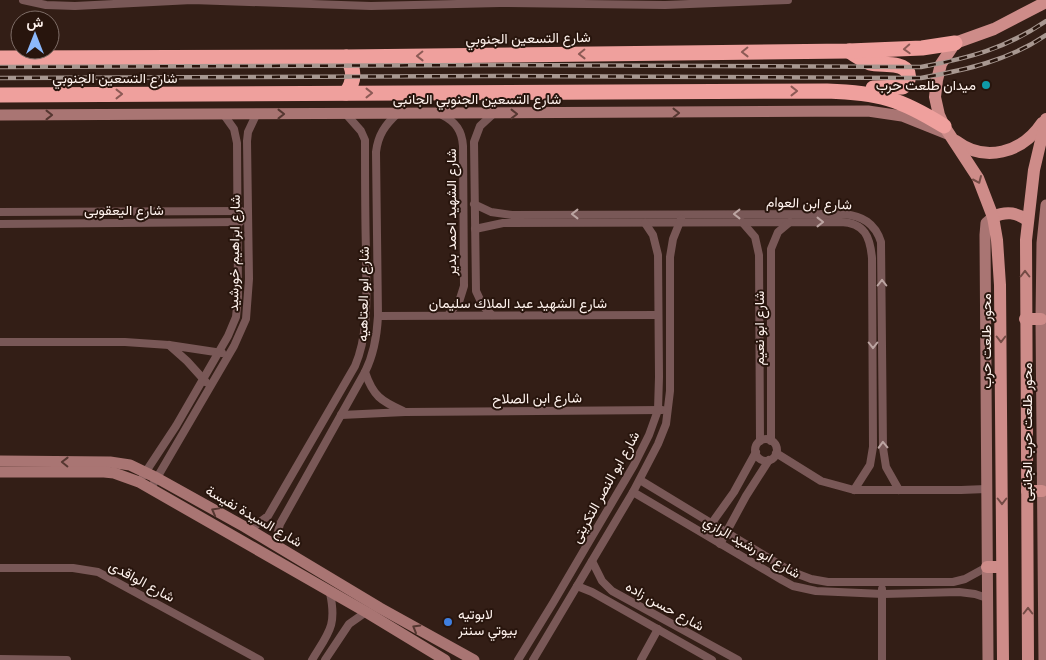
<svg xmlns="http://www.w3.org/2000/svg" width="1046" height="660" font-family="'Roboto Serif',Vazirmatn,serif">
<rect width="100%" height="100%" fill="#331e16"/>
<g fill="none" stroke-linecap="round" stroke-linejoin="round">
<g stroke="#795857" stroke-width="8">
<polyline points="23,0 46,5 75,6 192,0 371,6 500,3 665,5 788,0"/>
<path d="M442,115c14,7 20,16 21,31l1,140 -5,16 -11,13"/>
<path d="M474,204l17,8 21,3 332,-1c18,2 31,9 37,28l2,206 3,19 13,23"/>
<polyline points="0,212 241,211"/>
<polyline points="742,222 755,237 759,255 760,441"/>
<polyline points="0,224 240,222"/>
<path d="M475,229l28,-6 338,-1c24,1 29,15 31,36l1,189 -3,18 -16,25"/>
<polyline points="492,315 483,306 476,291 474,142 480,126 493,114"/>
<polyline points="378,316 658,315"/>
<polyline points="0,342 125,342 169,345 222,353"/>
<polyline points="169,345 187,361 206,382"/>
<path d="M365,372c8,24 16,29 38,39"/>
<polyline points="341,415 405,412 662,410"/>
<circle cx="766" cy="450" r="11"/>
<polyline points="771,441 771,249 778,232 790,222"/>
<polyline points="776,453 821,481 854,490 961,490 986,489"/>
<polyline points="143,476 176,426 228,336 236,317 238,297 237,143 234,129 224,115"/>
<polyline points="640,480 790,571 811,579 828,582 953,582 965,579 987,567"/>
<polyline points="151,488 234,346 246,319 249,279 247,141 248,132 256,115"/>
<polyline points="633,492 782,580 793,586 816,591 883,594 959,592 975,594 987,598"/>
<path d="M245,527l11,-2 12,-9 87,-150c15,-35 11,-77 11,-114 -1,-37 -1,-75 -1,-112l-4,-9 -15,-17"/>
<polyline points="712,528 714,520 734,492 756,452"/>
<polyline points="720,544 746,496 769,460"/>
<path d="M277,546l-1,-7 4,-15 85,-152c9,-18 12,-36 13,-56l-2,-164c2,-17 9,-27 21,-38"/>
<polyline points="592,561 602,581 612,591 738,660"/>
<polyline points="0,568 73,568 98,572 260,660"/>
<polyline points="577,586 592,592 712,660"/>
<polyline points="0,659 67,660"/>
<path d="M312,660c17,-28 25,-34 18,-67"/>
<polyline points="325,660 349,624 366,612"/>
<polyline points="518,660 553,603 634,465 649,435 658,410 659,377 658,255 653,235 645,223"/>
<polyline points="533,660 633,492 658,444 666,424 670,391 670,257 673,239 681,219"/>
<polyline points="641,660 658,629"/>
<polyline points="882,660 882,589"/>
</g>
<g stroke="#a97573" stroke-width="11">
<polyline points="0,115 868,111 902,116 947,134"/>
<polyline points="0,461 110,462 130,465 157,478 245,527 380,608 474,660"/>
<polyline points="0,472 104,472 114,473 139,482 366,612 445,660"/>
<polyline points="988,660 985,235 986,223 993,217"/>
<polyline points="1044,660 1041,319 1042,243 1046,205"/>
</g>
<g stroke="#ce8c89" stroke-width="12">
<path d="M956,141c29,22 66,12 86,-18"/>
<path d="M993,217c13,-6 23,-5 34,3"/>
<polyline points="1025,319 1041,319"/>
<polyline points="1027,491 1042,491"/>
<polyline points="987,567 1002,567"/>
<polyline points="1003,660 1000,285 997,240 993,217 978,178 944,126 939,115 935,97 937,80 941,64 955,43 994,29 1046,2"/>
<polyline points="1028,660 1026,240 1034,170 1046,119"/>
</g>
<g stroke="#efa09d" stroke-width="15">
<path d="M849,51c7,5 13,9 21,12 11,3 33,-2 38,10 2,6 -1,10 -5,14l-30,1"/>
<path d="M346,57c9,12 9,24 0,36"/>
<polyline points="0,58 346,57 849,51 922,48 955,43"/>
<path d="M0,95l827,-4c52,2 72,7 117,35"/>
</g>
<g stroke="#a79790" stroke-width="4.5">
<g id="rail">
<path d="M0,67l496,-2 425,2c48,-9 84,-18 125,-46"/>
<path d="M0,78l496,-2 425,2c44,-8 87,-17 125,-43"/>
</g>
</g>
<use href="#rail" stroke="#28150d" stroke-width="2.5" stroke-dasharray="8" stroke-linecap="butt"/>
</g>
<defs><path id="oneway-chevron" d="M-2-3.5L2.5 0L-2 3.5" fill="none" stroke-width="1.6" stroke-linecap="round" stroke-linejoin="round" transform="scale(1.25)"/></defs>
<g stroke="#8c5a55">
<use href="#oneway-chevron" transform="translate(907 49) rotate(177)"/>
<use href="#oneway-chevron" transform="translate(745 52) rotate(179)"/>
<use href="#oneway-chevron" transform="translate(582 54) rotate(179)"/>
<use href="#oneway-chevron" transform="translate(420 56) rotate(179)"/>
<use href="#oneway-chevron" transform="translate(794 91)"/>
<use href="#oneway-chevron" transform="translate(369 93)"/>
<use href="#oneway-chevron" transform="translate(119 94)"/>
</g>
<g stroke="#553731">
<use href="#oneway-chevron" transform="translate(676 113)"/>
<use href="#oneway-chevron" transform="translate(281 114)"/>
<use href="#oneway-chevron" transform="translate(514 114)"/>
<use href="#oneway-chevron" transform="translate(49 115)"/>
<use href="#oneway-chevron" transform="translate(65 462) rotate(-179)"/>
<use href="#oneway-chevron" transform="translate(215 511) rotate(-151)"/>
<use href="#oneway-chevron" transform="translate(416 628) rotate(-150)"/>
</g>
<g stroke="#734b45">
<use href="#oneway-chevron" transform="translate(978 180) rotate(66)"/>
<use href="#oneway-chevron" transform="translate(1025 274) rotate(-90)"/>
<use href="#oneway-chevron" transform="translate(1001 339) rotate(90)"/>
<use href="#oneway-chevron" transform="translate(1002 501) rotate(90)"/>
<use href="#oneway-chevron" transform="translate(1028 611) rotate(-90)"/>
</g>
<g stroke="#bca5a2">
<use href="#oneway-chevron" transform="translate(575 214) rotate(180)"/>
<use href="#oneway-chevron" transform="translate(737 214) rotate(180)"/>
<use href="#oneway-chevron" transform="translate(820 222)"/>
<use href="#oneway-chevron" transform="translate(882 283) rotate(-90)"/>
<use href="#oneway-chevron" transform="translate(873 345) rotate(90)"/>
<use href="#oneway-chevron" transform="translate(883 445) rotate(-92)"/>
</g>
<circle fill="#0f9aa8" stroke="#28150d" stroke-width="2" cx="986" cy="85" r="5"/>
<circle fill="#3f7fe0" stroke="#28150d" stroke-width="2" cx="448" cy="622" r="5"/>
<g text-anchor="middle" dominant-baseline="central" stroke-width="4" stroke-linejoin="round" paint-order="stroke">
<g font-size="14" fill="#fef2ed" stroke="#28150d">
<text transform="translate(528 38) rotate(-1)">شارع التسعين الجنوبي</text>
<text x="115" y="78">شارع التسعين الجنوبي</text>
<text x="477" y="99">شارع التسعين الجنوبي الجانبى</text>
<text transform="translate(809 203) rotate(2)">شارع ابن العوام</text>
<text x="124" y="210">شارع اليعقوبى</text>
<text transform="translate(451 212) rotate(-90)">شارع الشهيد احمد بدير</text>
<text transform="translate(234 253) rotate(-89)">شارع ابراهيم خورشيد</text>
<text transform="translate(363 294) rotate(-89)">شارع ابو العتاهيه</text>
<text x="518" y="303">شارع الشهيد عبد الملاك سليمان</text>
<text transform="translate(759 328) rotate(-90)">شارع ابو نعيم</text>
<text transform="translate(986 341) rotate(-90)">محور طلعت حرب</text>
<text transform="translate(537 398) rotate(-1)">شارع ابن الصلاح</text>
<text transform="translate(1027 432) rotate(-90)">محور طلعت حرب الجانبى</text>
<text transform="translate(605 487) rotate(-61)">شارع ابو النصر التكريتى</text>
<text transform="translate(254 516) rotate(30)">شارع السيدة نفيسة</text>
<text transform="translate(752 547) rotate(30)">شارع ابو رشيد الرازي</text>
<text transform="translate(142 581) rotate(28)">شارع الواقدى</text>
<text transform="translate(665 606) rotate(29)">شارع حسن زاده</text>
</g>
<g font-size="14" fill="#fef2ed" stroke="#28150d" text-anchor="end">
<text x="976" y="85">ميدان طلعت حرب</text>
<text x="458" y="614" text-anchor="start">لابوتيه<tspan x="458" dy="16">بيوتي سنتر</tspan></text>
</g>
</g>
<g transform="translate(35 35)"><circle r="24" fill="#28150d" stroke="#7e6d67"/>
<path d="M0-4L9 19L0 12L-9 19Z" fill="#8cb9fc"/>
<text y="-8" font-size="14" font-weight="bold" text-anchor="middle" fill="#fef2ed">ش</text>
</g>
</svg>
